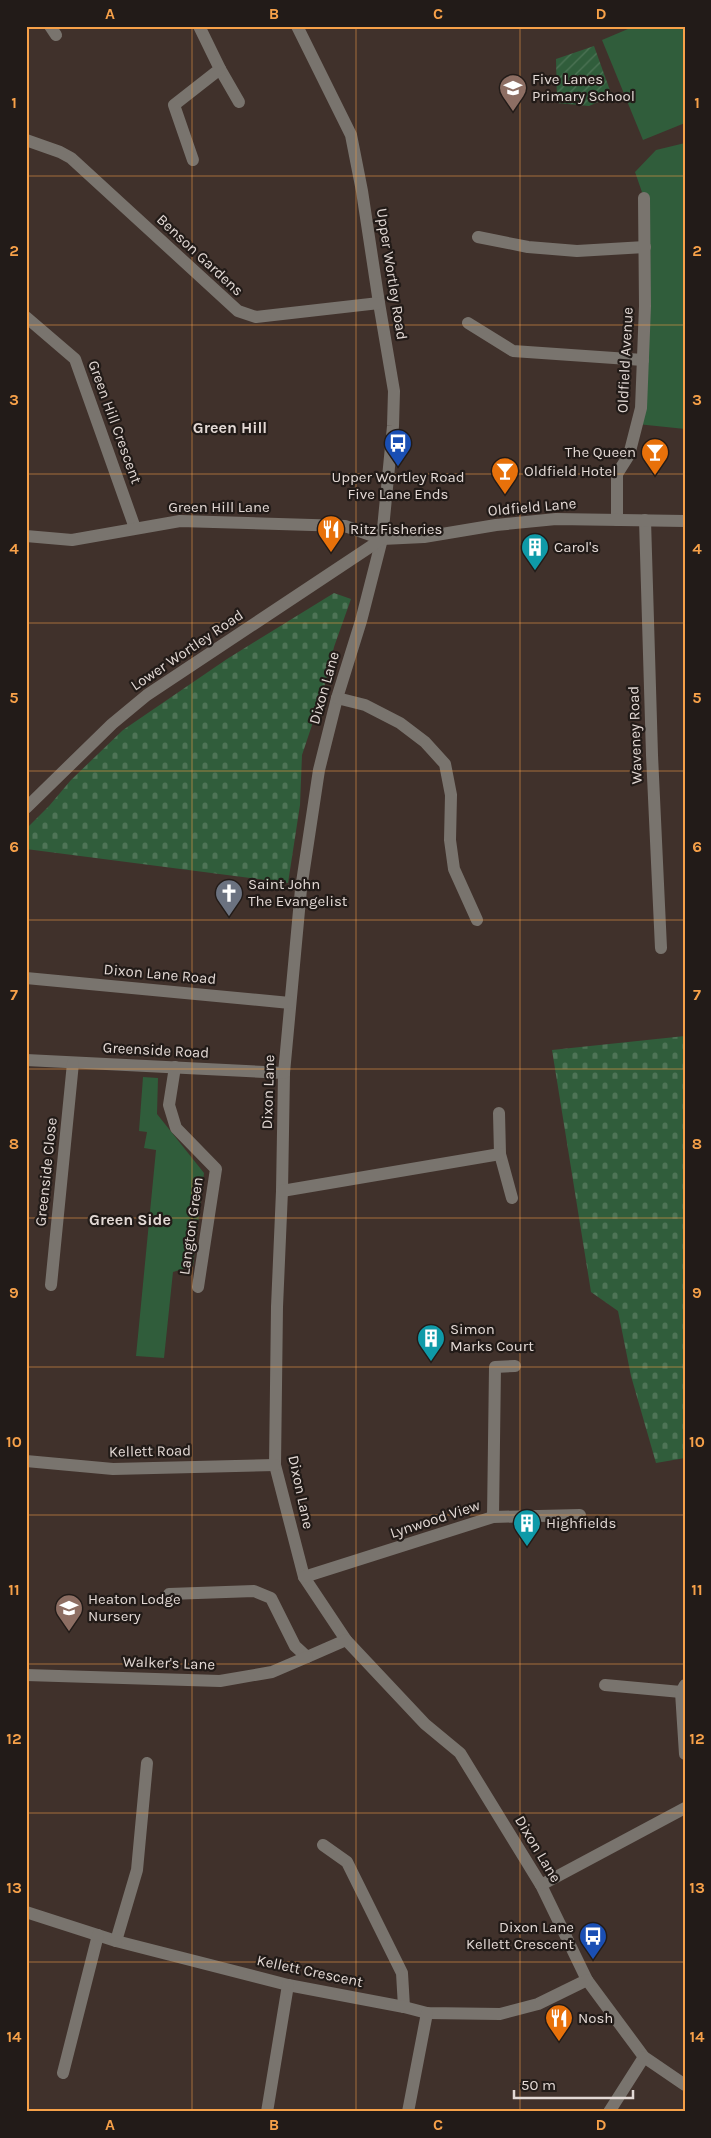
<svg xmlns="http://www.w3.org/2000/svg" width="711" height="2138" font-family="Karla,sans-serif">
<defs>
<pattern id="cemetery-stones" width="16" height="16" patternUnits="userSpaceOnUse" patternTransform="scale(1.25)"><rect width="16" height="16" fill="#305d3b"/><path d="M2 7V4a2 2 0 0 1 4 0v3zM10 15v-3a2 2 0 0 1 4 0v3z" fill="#4e7456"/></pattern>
<pattern id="garden-furrows" width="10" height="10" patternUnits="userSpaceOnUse" patternTransform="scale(1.25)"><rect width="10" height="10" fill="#305d3b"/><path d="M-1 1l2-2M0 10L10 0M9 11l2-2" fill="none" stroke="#4e7456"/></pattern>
</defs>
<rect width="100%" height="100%" fill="#40312b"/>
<g fill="#305d3b">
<polygon points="635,26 685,26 685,123 643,140 602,40"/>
<polygon points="685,143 685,429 637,424 644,198 635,172 656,150"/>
<polygon points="143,1077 158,1078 157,1114 204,1173 193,1266 173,1272 164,1358 136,1356 156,1150 144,1148 147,1132 139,1131"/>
</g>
<g fill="url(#cemetery-stones)">
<polygon points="334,593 351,599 334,647 323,692 302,755 300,805 288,883 26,849 26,829 49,806 71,780 123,730 227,659"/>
<polygon points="685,1036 685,1458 656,1463 631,1376 618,1311 591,1292 552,1050"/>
</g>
<polygon fill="url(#garden-furrows)" points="594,46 612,96 589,106 557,103 556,59"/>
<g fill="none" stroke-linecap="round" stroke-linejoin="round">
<g stroke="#79746e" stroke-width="12">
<polyline points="50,26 56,35"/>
<polyline points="297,26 351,135 362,191 379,303 394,391 393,426 382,539 361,621 337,698 319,770 301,889 284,1073 282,1191 277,1307 275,1465 304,1577 346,1640 425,1724 460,1753 541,1885 587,1980 644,2057 685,2085"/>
<polyline points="220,69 239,102"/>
<polyline points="26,140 60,152 71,158 238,311 256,317 379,303"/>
<polyline points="193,160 174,105 220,69 199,26"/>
<polyline points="478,237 528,247 577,251 645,247"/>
<polyline points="26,317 75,359 135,528"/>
<polyline points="468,323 513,351 643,360"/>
<polyline points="617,520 617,474 629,455 641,408 645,306 644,198"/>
<polyline points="645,520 652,755 661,948"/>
<polyline points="26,536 72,540 180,521 345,526 382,539 424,537 496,525 556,519 685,521"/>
<polyline points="337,698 365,705 400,723 425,742 445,764 451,795 450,840 454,869 477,920"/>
<polyline points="26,808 112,724 147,695 382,539"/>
<polyline points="26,978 290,1003"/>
<polyline points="26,1060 284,1073"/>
<polyline points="175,1067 169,1105 176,1128 216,1169 198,1287"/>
<polyline points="499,1113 500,1154 512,1198"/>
<polyline points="282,1191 500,1154"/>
<polyline points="51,1285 73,1063"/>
<polyline points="26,1461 113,1469 275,1465"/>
<polyline points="493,1517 495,1367 515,1366"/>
<polyline points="304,1577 493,1517 580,1515"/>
<polyline points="169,1594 254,1591 271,1598 295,1646 307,1657 346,1640"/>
<polyline points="26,1675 220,1681 272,1672 307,1657"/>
<polyline points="605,1685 681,1692"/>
<polyline points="685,1685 681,1692 685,1754"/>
<polyline points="323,1845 347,1862 402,1973 404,2007"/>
<polyline points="541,1885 685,1808"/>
<polyline points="26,1912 116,1941 288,1985 404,2007 427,2013 500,2014 538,2004 587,1980"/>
<polyline points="116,1941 137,1870 147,1763"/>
<polyline points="63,2073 98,1935"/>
<polyline points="267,2112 288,1985"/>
<polyline points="408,2112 427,2013"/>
<polyline points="609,2112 644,2057"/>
</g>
</g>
<path fill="none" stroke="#f7a149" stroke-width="1" stroke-opacity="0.55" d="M192,26v2086M356,26v2086M520,26v2086M26,176h659M26,325h659M26,474h659M26,623h659M26,771h659M26,920h659M26,1069h659M26,1218h659M26,1367h659M26,1515h659M26,1664h659M26,1813h659M26,1962h659"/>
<defs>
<g id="school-pin" transform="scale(1.4375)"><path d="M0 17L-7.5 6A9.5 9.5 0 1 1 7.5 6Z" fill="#8d6e63" stroke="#221b18"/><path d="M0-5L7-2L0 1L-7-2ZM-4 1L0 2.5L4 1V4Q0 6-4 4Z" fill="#fff"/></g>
<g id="bus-pin" transform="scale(1.4375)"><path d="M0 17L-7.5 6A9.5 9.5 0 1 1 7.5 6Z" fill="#1a4fb4" stroke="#221b18"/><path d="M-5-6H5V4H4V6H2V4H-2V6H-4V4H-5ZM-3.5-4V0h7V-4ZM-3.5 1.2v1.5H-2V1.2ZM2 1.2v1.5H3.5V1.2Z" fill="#fff"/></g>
<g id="bar-pin" transform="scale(1.4375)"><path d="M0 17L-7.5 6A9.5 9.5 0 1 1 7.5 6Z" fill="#e8710a" stroke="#221b18"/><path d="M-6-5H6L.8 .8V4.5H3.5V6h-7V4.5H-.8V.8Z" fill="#fff"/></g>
<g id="restaurant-pin" transform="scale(1.4375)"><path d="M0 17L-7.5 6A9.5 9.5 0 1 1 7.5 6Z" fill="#e8710a" stroke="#221b18"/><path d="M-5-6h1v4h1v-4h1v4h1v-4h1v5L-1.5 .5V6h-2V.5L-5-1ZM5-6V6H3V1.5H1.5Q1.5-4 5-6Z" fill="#fff"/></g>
<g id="building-pin" transform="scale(1.4375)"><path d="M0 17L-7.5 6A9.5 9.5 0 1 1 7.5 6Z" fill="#0f9aa8" stroke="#221b18"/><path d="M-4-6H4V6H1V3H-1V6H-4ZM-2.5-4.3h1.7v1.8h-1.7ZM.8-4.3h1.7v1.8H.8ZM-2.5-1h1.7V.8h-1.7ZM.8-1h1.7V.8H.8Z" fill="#fff"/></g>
<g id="church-pin" transform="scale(1.4375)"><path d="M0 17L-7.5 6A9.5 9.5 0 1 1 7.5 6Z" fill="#6b7280" stroke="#221b18"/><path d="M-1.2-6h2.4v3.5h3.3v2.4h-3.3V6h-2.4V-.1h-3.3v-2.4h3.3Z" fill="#fff"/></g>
</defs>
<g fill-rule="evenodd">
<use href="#school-pin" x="513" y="88"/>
<use href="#bus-pin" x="398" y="443"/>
<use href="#bar-pin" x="655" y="452"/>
<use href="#bar-pin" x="505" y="471"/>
<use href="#restaurant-pin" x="331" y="529"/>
<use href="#building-pin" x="535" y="547"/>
<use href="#church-pin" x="229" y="893"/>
<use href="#building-pin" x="431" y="1338"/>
<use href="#building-pin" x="527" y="1523"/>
<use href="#school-pin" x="69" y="1608"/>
<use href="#bus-pin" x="593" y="1936"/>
<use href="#restaurant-pin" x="559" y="2018"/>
</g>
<g text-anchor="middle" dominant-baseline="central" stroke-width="4.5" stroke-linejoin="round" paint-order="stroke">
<g font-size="15" fill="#e3d9d5" stroke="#221b18" text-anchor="start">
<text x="532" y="79">Five Lanes<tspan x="532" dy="17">Primary School</tspan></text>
<text x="636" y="452" text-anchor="end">The Queen</text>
<text x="524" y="471">Oldfield Hotel</text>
<text x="398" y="477" text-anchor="middle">Upper Wortley Road<tspan x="398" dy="17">Five Lane Ends</tspan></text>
<text x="350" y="529">Ritz Fisheries</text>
<text x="554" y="547">Carol's</text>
<text x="248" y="884">Saint John<tspan x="248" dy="17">The Evangelist</tspan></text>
<text x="450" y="1329">Simon<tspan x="450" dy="17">Marks Court</tspan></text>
<text x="546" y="1523">Highfields</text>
<text x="88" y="1599">Heaton Lodge<tspan x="88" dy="17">Nursery</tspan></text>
<text x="574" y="1927" text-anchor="end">Dixon Lane<tspan x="574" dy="17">Kellett Crescent</tspan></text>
<text x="578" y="2018">Nosh</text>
</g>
<g font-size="15" fill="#e3d9d5" stroke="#221b18">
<text transform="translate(200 255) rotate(43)">Benson Gardens</text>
<text transform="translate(392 274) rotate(81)">Upper Wortley Road</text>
<text transform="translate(625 360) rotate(-87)">Oldfield Avenue</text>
<text transform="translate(115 422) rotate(70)">Green Hill Crescent</text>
<text x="219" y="507">Green Hill Lane</text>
<text transform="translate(532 507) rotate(-5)">Oldfield Lane</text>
<text transform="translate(187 650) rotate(-34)">Lower Wortley Road</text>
<text transform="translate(324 688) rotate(-74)">Dixon Lane</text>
<text transform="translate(635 735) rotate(-92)">Waveney Road</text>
<text transform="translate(160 974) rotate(5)">Dixon Lane Road</text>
<text transform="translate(156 1050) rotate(3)">Greenside Road</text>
<text transform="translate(268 1092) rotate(-88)">Dixon Lane</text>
<text transform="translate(46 1172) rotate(-84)">Greenside Close</text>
<text transform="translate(191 1226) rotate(-82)">Langton Green</text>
<text transform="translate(150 1451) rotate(-1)">Kellett Road</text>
<text transform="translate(301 1492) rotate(78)">Dixon Lane</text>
<text transform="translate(435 1519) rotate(-18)">Lynwood View</text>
<text transform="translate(169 1663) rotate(2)">Walker's Lane</text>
<text transform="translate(538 1849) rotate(59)">Dixon Lane</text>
<text transform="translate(310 1971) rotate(12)">Kellett Crescent</text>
</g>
<g font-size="16" font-weight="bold" fill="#e3d9d5" stroke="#221b18">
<text x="230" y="427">Green Hill</text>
<text x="130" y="1219">Green Side</text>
</g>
</g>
<rect width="711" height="2138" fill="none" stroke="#221b18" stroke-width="55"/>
<path d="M514 2090v8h119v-8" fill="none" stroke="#e3d9d5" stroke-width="2.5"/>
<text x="521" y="2090" font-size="15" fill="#e3d9d5" stroke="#221b18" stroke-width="4" paint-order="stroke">50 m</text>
<rect x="28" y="28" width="656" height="2082" fill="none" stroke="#f7a149" stroke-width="2"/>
<g font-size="16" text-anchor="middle" font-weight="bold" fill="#f7a149">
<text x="110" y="19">A</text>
<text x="274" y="19">B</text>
<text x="438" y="19">C</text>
<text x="601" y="19">D</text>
<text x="14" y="108">1</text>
<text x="697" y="108">1</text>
<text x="14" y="256">2</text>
<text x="697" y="256">2</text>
<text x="14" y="405">3</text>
<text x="697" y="405">3</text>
<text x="14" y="554">4</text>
<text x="697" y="554">4</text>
<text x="14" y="703">5</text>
<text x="697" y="703">5</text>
<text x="14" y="852">6</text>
<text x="697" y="852">6</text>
<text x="14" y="1000">7</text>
<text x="697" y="1000">7</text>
<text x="14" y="1149">8</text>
<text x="697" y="1149">8</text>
<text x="14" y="1298">9</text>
<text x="697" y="1298">9</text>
<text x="14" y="1447">10</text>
<text x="697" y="1447">10</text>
<text x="14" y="1595">11</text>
<text x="697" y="1595">11</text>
<text x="14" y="1744">12</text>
<text x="697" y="1744">12</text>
<text x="14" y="1893">13</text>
<text x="697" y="1893">13</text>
<text x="14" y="2042">14</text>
<text x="697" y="2042">14</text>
<text x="110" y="2130">A</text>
<text x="274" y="2130">B</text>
<text x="438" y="2130">C</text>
<text x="601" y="2130">D</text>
</g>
</svg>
